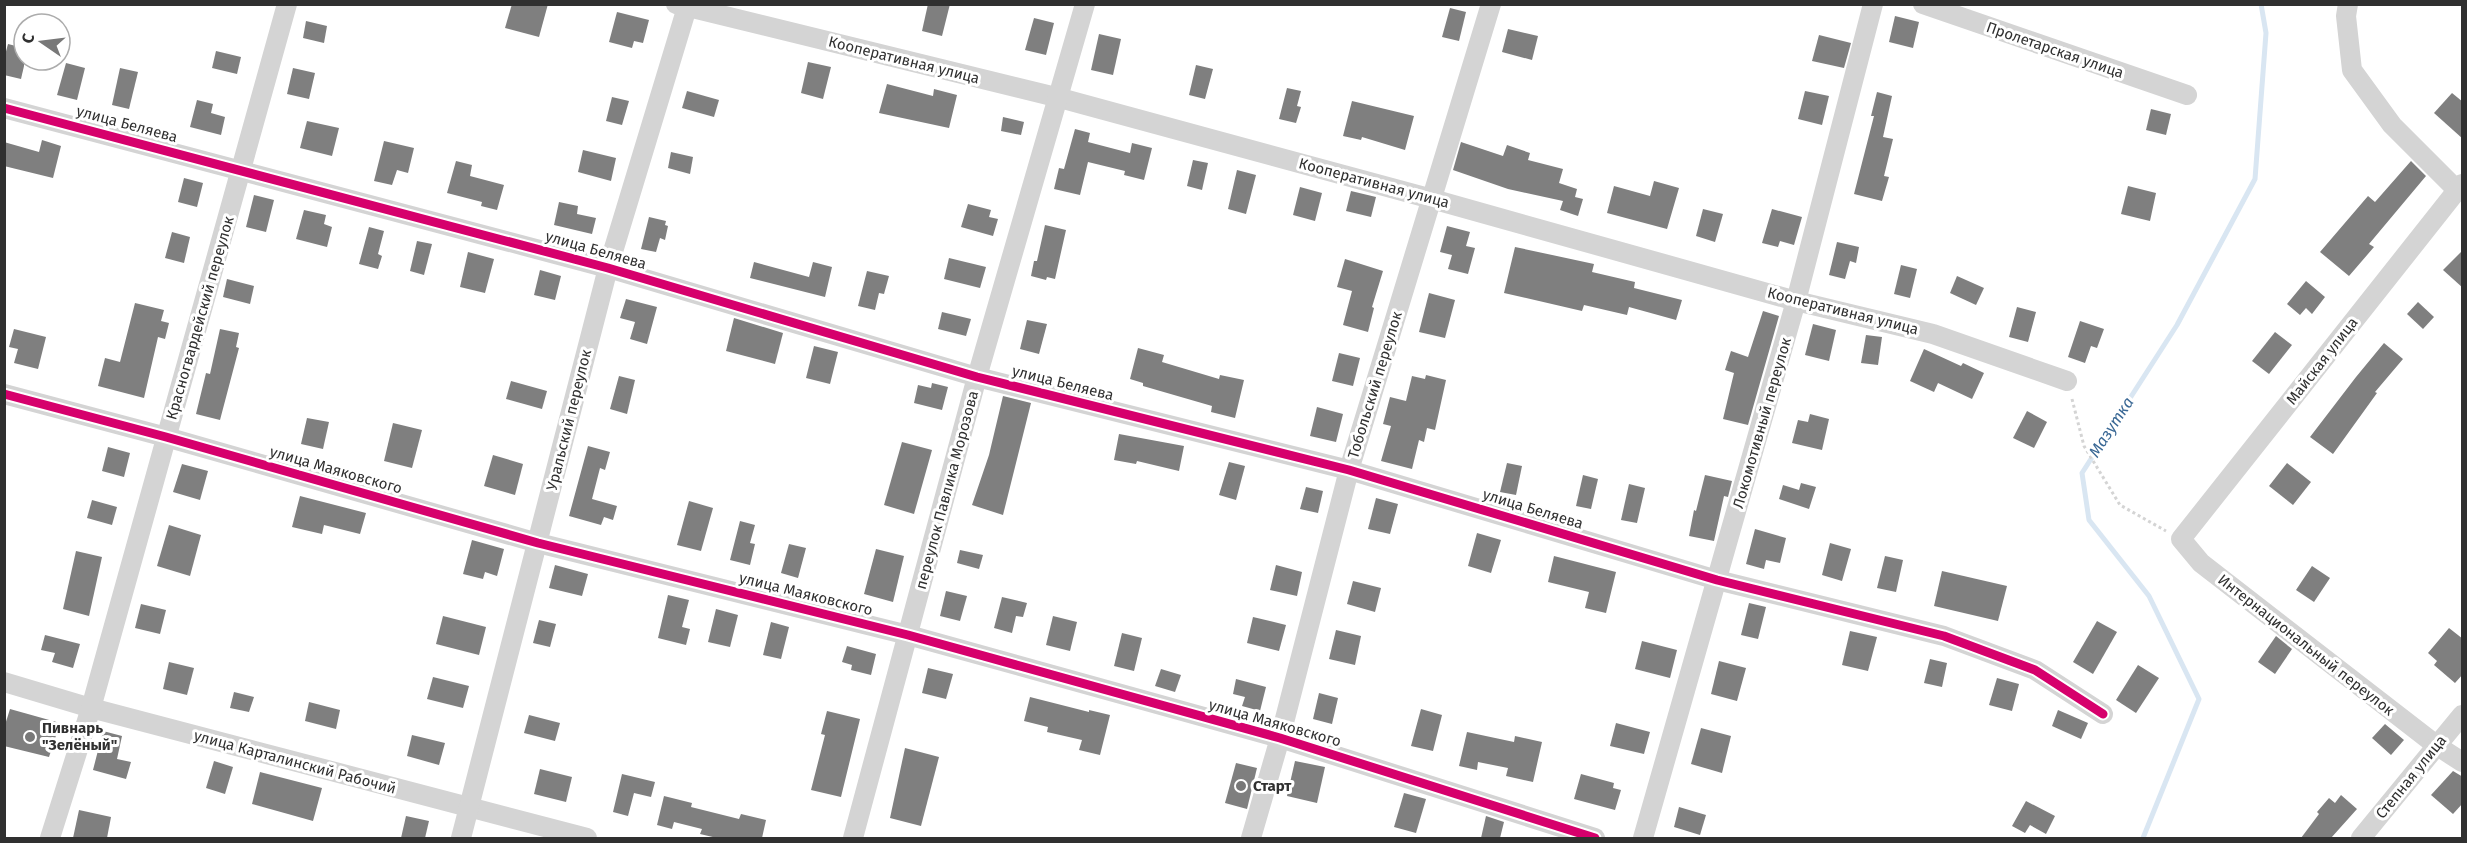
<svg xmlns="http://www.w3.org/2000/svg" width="2467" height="843" font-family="'Fira Sans',sans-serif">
<rect width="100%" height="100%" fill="#fff"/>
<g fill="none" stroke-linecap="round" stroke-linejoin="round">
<polyline stroke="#d9e6f2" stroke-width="5" points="2143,838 2199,699 2149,596 2089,520 2082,473 2177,325 2255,179 2266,33 2261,4"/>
</g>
<g fill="#7f7f7f">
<polygon points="512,4 548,4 539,37 505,28"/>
<polygon points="928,4 950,4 942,36 922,31"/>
<polygon points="1450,8 1466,12 1459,41 1442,37"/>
<polygon points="617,12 649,20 643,43 634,41 632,48 609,42"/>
<polygon points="1895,16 1919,22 1913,48 1889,42"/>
<polygon points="1034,18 1054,23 1046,55 1025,50"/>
<polygon points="306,21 327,26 324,43 303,38"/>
<polygon points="1508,29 1538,36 1532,60 1502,52"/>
<polygon points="1099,34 1121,39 1113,75 1091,70"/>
<polygon points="1819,35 1851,43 1844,68 1812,61"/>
<polygon points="8,44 24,48 24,66 21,79 4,75 4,59"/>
<polygon points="216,51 241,57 237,74 212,68"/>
<polygon points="808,62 831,67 823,99 801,93"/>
<polygon points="66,63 85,68 77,100 57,95"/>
<polygon points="1196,65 1213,69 1205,99 1189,95"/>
<polygon points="120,68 138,72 129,109 112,105"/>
<polygon points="293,68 315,73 309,99 287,94"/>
<polygon points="887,84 933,96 934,89 957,95 949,128 879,113"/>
<polygon points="1287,88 1301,91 1297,106 1301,107 1296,123 1279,119"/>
<polygon points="687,91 719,100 714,117 682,108"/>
<polygon points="1805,91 1829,96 1822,125 1798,119"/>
<polygon points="1877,92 1892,96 1883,137 1893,139 1884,176 1889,177 1882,201 1854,194 1874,116 1871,116"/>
<polygon points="2452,93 2463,102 2463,139 2434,113"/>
<polygon points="612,97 629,101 622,125 606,121"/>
<polygon points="197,100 213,104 211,113 225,117 221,135 190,127"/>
<polygon points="1352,101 1414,116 1405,150 1362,137 1361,140 1343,136"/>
<polygon points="2151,109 2171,114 2166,135 2146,130"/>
<polygon points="1003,117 1024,122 1021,135 1001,131"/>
<polygon points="307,121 339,128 332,156 300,148"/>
<polygon points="1075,129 1090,133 1088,142 1130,153 1132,143 1152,148 1144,180 1124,175 1125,171 1088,162 1080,195 1054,189 1059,168 1064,169"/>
<polygon points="42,140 61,146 53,178 4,166 4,142 39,152"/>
<polygon points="384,141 414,148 408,173 397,170 392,185 374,181"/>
<polygon points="1461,142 1503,156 1507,145 1530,153 1528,160 1563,169 1559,183 1577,189 1575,197 1583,199 1578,216 1560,210 1563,201 1508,189 1453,170"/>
<polygon points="583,150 616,158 611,181 578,172"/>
<polygon points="671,152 693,157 690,174 668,168"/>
<polygon points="1193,160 1208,163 1202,190 1187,186"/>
<polygon points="456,161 472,165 470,176 504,185 497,210 481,206 482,202 447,193"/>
<polygon points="2411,161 2426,176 2369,244 2374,247 2349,276 2320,252 2368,196 2375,202"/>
<polygon points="1237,170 1256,175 1246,214 1228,209"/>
<polygon points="184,178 203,183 197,207 178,202"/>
<polygon points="1654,181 1679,188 1667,229 1607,213 1614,186 1650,196"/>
<polygon points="2128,186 2156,193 2150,221 2121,214"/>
<polygon points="1300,187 1322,193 1315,221 1293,215"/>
<polygon points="1351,191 1376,197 1371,217 1346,211"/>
<polygon points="254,195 274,200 266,232 246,227"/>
<polygon points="559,202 578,206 577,214 596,218 592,234 554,225"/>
<polygon points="968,204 991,210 989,217 998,219 993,236 961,227"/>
<polygon points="1703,209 1723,214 1715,242 1696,236"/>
<polygon points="1772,209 1802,217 1794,245 1780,241 1778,247 1762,243"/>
<polygon points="304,210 326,215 324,224 332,227 327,247 296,239"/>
<polygon points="649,217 666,221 665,225 668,226 665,240 660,238 656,252 641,249"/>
<polygon points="1045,225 1066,230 1055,279 1047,277 1046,280 1031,276 1034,261 1037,261"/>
<polygon points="1447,226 1470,232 1466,246 1475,248 1468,274 1448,269 1452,255 1440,252"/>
<polygon points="369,227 384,231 378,254 382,256 378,269 359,264"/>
<polygon points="172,232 190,237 184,263 165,258"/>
<polygon points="417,241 432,244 424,275 410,271"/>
<polygon points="1837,242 1859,247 1856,263 1850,261 1845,279 1829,275"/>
<polygon points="1515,247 1594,264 1592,272 1635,282 1634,288 1682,300 1676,320 1629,307 1627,315 1584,305 1582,311 1504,293"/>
<polygon points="2463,250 2463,288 2443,270"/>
<polygon points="468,252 494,259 485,293 460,287"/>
<polygon points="949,258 986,267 980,288 944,279"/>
<polygon points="1345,259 1383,271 1372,307 1374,308 1368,332 1343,325 1352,291 1337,287"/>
<polygon points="754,262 809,277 813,262 832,267 825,297 750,278"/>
<polygon points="1901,265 1917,269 1910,298 1894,294"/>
<polygon points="540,270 561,276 555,300 534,295"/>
<polygon points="867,271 889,276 884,294 879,293 875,310 858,306"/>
<polygon points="1957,276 1984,288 1976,305 1950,293"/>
<polygon points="227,279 254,286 250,304 223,297"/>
<polygon points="2306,281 2325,297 2312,314 2306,308 2300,315 2287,304"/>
<polygon points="1429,293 1455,300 1445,338 1419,332"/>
<polygon points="626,299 657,307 647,344 630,339 635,322 620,318"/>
<polygon points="2418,302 2434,317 2423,329 2407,314"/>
<polygon points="135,303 164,310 161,321 169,323 165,339 158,337 144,398 98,386 105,358 120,362"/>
<polygon points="2017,307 2036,312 2028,342 2009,337"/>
<polygon points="1763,311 1779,316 1748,425 1723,419 1734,373 1725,370 1731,351 1748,357"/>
<polygon points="942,312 971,319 966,336 938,329"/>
<polygon points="734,318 783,333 775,364 726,351"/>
<polygon points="1027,320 1047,324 1039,354 1020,349"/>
<polygon points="2080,321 2104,329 2097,348 2091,346 2085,363 2068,357"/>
<polygon points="1813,324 1836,330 1829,361 1805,355"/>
<polygon points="14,329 46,337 38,369 14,363 18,349 9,347"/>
<polygon points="220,329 239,333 236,347 239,348 220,420 196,414 206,373 210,374"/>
<polygon points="2275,332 2292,345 2269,374 2252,361"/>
<polygon points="1866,335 1882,337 1878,365 1861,363"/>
<polygon points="2384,343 2403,359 2375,392 2377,393 2333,454 2310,437 2356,377"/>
<polygon points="814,346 838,352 830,384 806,378"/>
<polygon points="1138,348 1164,355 1162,362 1219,379 1220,375 1244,380 1235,418 1211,412 1212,406 1143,386 1143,383 1130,379"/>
<polygon points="1924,349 1961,366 1963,363 1984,373 1972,399 1938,383 1934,392 1910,381"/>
<polygon points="1339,353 1360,358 1353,386 1332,381"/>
<polygon points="1426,375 1446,380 1435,430 1427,428 1424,442 1419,440 1412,469 1381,461 1391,426 1383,424 1390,397 1406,401 1412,376 1425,379"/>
<polygon points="619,376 635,380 627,414 610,409"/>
<polygon points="511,381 547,391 542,409 506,399"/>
<polygon points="932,383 948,387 942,410 914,403 918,385 931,388"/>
<polygon points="1003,396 1031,403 1003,515 972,505 989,455"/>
<polygon points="1317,407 1343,414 1336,442 1310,436"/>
<polygon points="2027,411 2047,422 2034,448 2013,438"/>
<polygon points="1810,414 1829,419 1822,450 1792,443 1798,420 1808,422"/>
<polygon points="307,418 329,422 323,449 301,444"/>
<polygon points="393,423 422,430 412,468 384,461"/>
<polygon points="1119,434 1184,446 1179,471 1137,461 1136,464 1114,460"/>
<polygon points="902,442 932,450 914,514 884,505"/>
<polygon points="588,446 610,452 605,470 600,468 592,499 617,506 613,520 604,517 601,525 569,516"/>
<polygon points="108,447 130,453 124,477 102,471"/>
<polygon points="493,455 523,464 515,495 484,486"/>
<polygon points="1229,462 1245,466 1236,500 1219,495"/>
<polygon points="1507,463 1522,466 1516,495 1500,492"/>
<polygon points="2287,463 2311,482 2293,505 2269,486"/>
<polygon points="182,464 208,471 200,500 173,492"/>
<polygon points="1583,475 1598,479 1591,509 1576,506"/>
<polygon points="1705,475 1732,481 1728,497 1724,496 1714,541 1689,536 1694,510 1696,511"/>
<polygon points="1801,483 1816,487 1809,509 1779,499 1783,485 1799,490"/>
<polygon points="1629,484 1645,488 1637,523 1621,520"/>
<polygon points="1306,487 1323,491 1318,513 1300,509"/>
<polygon points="300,496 366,513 360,534 324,525 322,534 292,527"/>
<polygon points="1376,498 1398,504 1390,534 1368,529"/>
<polygon points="92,500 117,507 112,525 87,518"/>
<polygon points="689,501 713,508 701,551 677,545"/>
<polygon points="740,521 755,525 750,543 755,544 750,565 730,560"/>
<polygon points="169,525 201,535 190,576 157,566"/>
<polygon points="1755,529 1786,538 1780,563 1766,560 1764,569 1746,564"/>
<polygon points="1477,533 1501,540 1491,573 1468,566"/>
<polygon points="472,540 504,549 497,576 485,572 483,579 463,574"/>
<polygon points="1830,543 1851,549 1842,581 1822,575"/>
<polygon points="789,544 806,548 798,578 781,573"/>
<polygon points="876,549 904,556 893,602 864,594"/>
<polygon points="960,550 983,555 979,569 957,563"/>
<polygon points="76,551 102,557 89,616 63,609"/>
<polygon points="1554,556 1616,572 1606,613 1585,608 1589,592 1548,582"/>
<polygon points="1885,556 1903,560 1896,592 1877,588"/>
<polygon points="555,565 588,574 582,596 549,588"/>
<polygon points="1276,565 1302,572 1297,596 1270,590"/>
<polygon points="2312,566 2330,578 2314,602 2296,590"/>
<polygon points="1942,571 2007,586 1998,621 1934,606"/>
<polygon points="1353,581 1381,588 1375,612 1347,604"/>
<polygon points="946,591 967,596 960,621 940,616"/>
<polygon points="668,595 689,600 682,627 690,629 686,645 658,638"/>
<polygon points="1002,597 1027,603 1023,617 1016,616 1012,633 994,628"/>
<polygon points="1749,603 1766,607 1758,639 1741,635"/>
<polygon points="141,604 166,610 160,634 135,628"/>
<polygon points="716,609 738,615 730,647 708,642"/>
<polygon points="443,616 486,627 479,655 436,644"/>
<polygon points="1053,616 1077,622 1070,651 1046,645"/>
<polygon points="1253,617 1286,625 1279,651 1247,643"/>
<polygon points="539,620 556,624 550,647 533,643"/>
<polygon points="2097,621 2117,632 2093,674 2073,662"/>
<polygon points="771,622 789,627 781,659 763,655"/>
<polygon points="2449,628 2463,639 2463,674 2455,683 2434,665 2437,661 2428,653"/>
<polygon points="1336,630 1361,636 1355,665 1329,659"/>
<polygon points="1850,631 1877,637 1868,671 1842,665"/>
<polygon points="1122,633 1142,638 1134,671 1114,666"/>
<polygon points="45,635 80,644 73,668 52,662 55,653 41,650"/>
<polygon points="2276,636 2292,649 2275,674 2258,662"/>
<polygon points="1642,641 1677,650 1670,678 1635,669"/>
<polygon points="847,646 876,654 871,675 851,670 852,665 842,662"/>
<polygon points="1930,659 1947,663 1942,687 1924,683"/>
<polygon points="1719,661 1746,668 1737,701 1711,694"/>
<polygon points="169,662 194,668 187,695 163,689"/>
<polygon points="2138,665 2159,678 2136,713 2116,700"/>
<polygon points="928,668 953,674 946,699 922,693"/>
<polygon points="1161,669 1181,675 1175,692 1155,686"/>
<polygon points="433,677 469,686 463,708 427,699"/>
<polygon points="1997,678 2019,684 2012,711 1989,705"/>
<polygon points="1236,679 1266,687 1260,711 1242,706 1245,697 1233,694"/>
<polygon points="234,692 254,697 249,712 230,708"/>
<polygon points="1319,693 1338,698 1332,724 1313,719"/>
<polygon points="1030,697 1089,712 1089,710 1110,715 1100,755 1079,750 1082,740 1047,732 1048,727 1024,721"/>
<polygon points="309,702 340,710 336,729 305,721"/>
<polygon points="10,709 60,723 49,757 4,746 4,728"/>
<polygon points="1421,709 1442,715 1433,751 1411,746"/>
<polygon points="2058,710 2088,723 2081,739 2052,726"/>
<polygon points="827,711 860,719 841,797 811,790 825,735 821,734"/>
<polygon points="529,715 560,723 555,741 524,733"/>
<polygon points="1616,723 1650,732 1644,754 1610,746"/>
<polygon points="2385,724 2404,740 2391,755 2372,738"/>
<polygon points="1701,728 1731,736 1722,773 1691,764"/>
<polygon points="103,731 122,736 117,759 131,762 126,779 93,770"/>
<polygon points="1467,732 1514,742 1515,736 1542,742 1533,782 1506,776 1508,768 1478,762 1477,770 1459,766"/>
<polygon points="412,735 445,743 439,765 407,756"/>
<polygon points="905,748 939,757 921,826 890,818"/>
<polygon points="214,761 233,767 225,794 206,788"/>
<polygon points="1295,761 1325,767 1317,803 1287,796"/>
<polygon points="1236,763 1257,768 1247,809 1225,803"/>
<polygon points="540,769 572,777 566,802 534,794"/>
<polygon points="2453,771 2463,777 2463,803 2453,814 2431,795"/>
<polygon points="260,772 322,788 313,821 252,804"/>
<polygon points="622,774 655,782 651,797 634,793 628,816 613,812"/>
<polygon points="1581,774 1614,783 1613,788 1621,790 1615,810 1574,799"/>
<polygon points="1404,793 1426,799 1416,833 1394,827"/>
<polygon points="2341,795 2357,809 2331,838 2301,838 2319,814 2317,812 2329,798 2335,803"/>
<polygon points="664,796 692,803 691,807 739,819 741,814 766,820 762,838 717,838 700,834 702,829 674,822 672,829 657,825"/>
<polygon points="2026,801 2055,816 2046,834 2030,825 2025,833 2012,826"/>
<polygon points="1679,807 1706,815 1700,835 1674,827"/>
<polygon points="79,810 111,817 107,838 73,838"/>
<polygon points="406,816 429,821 425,838 401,838"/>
<polygon points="1486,816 1504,822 1500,838 1481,838"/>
</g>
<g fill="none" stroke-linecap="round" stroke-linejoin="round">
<polyline stroke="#d4d4d4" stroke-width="3" stroke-dasharray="3 3" stroke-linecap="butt" points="2072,399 2084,446 2120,505 2166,531"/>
<g stroke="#d4d4d4" stroke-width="20">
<polyline points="676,4 1060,98 1432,199 1796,301 1933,334 2067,381"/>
<polyline points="1923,4 2187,95"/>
<polyline points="2348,4 2346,16 2352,70 2392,125 2457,190"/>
<polyline points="4,108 608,268 977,377 1349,470 1717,580 1944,636 2035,670 2103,714"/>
<polyline points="2462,184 2181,539 2201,563 2436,745 2462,762"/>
<polyline points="4,394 166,437 538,543 908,635 1280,738 1595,838"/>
<polyline points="4,682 91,708 587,838"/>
<polyline points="50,838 91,708 287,4"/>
<polyline points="461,838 608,268 688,4"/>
<polyline points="853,838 977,377 1085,4"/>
<polyline points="1251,838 1280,738 1349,470 1491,4"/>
<polyline points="1643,838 1796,301 1873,4"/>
<polyline points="2361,838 2462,715"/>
</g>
<g stroke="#fff" stroke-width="13">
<g id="cycleway">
<polyline points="4,108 608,268 977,377 1349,470 1717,580 1944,636 2035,670 2103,714"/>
<polyline points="4,394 166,437 538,543 908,635 1280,738 1595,838"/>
</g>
</g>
<use href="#cycleway" stroke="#d6006c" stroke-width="9"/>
</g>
<g fill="#787878" stroke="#fff" stroke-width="2">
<circle cx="30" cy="737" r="6"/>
<circle cx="1241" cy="786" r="6"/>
</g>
<g text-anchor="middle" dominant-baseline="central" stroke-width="6" stroke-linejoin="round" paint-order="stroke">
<g font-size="15" fill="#303030" stroke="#fff">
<text transform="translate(2055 50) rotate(19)">Пролетарская улица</text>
<text transform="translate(904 60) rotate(14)">Кооперативная улица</text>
<text transform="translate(127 124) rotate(15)">улица Беляева</text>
<text transform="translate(1374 183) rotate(15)">Кооперативная улица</text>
<text transform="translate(596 250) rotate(16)">улица Беляева</text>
<text transform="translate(1843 311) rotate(14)">Кооперативная улица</text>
<text transform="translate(200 318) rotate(-74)">Красногвардейский переулок</text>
<text transform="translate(2322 361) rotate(-52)">Майская улица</text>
<text transform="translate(1063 383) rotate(14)">улица Беляева</text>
<text transform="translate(1375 385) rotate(-73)">Тобольский переулок</text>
<text transform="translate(569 420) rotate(-76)">Уральский переулок</text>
<text transform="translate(1762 423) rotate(-74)">Локомотивный переулок</text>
<text transform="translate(336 470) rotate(16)">улица Маяковского</text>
<text transform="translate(947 490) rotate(-75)">переулок Павлика Морозова</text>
<text transform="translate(1533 509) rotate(17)">улица Беляева</text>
<text transform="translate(806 594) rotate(14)">улица Маяковского</text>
<text transform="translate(2306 645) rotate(38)">Интернациональный переулок</text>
<text transform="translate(1275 723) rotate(16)">улица Маяковского</text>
<text transform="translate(295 762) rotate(15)">улица Карталинский Рабочий</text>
<text transform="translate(2411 777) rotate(-51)">Степная улица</text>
</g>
<g font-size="15" font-weight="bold" fill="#303030" stroke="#fff" text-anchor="start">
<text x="42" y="728">Пивнарь<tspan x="42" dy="17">"Зелёный"</tspan></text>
<text x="1253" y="786">Старт</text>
</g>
<g font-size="16" font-style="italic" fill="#3a6895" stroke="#fff">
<text transform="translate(2111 427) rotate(-57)">Мазутка</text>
</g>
</g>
<rect width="2467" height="843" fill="none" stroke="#303030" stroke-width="12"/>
<g transform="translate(42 42) rotate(284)"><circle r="28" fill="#ffffff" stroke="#acacac" stroke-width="1.5"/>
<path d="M0-4.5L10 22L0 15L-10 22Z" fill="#787878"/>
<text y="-9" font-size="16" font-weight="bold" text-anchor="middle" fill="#303030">С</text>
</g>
</svg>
